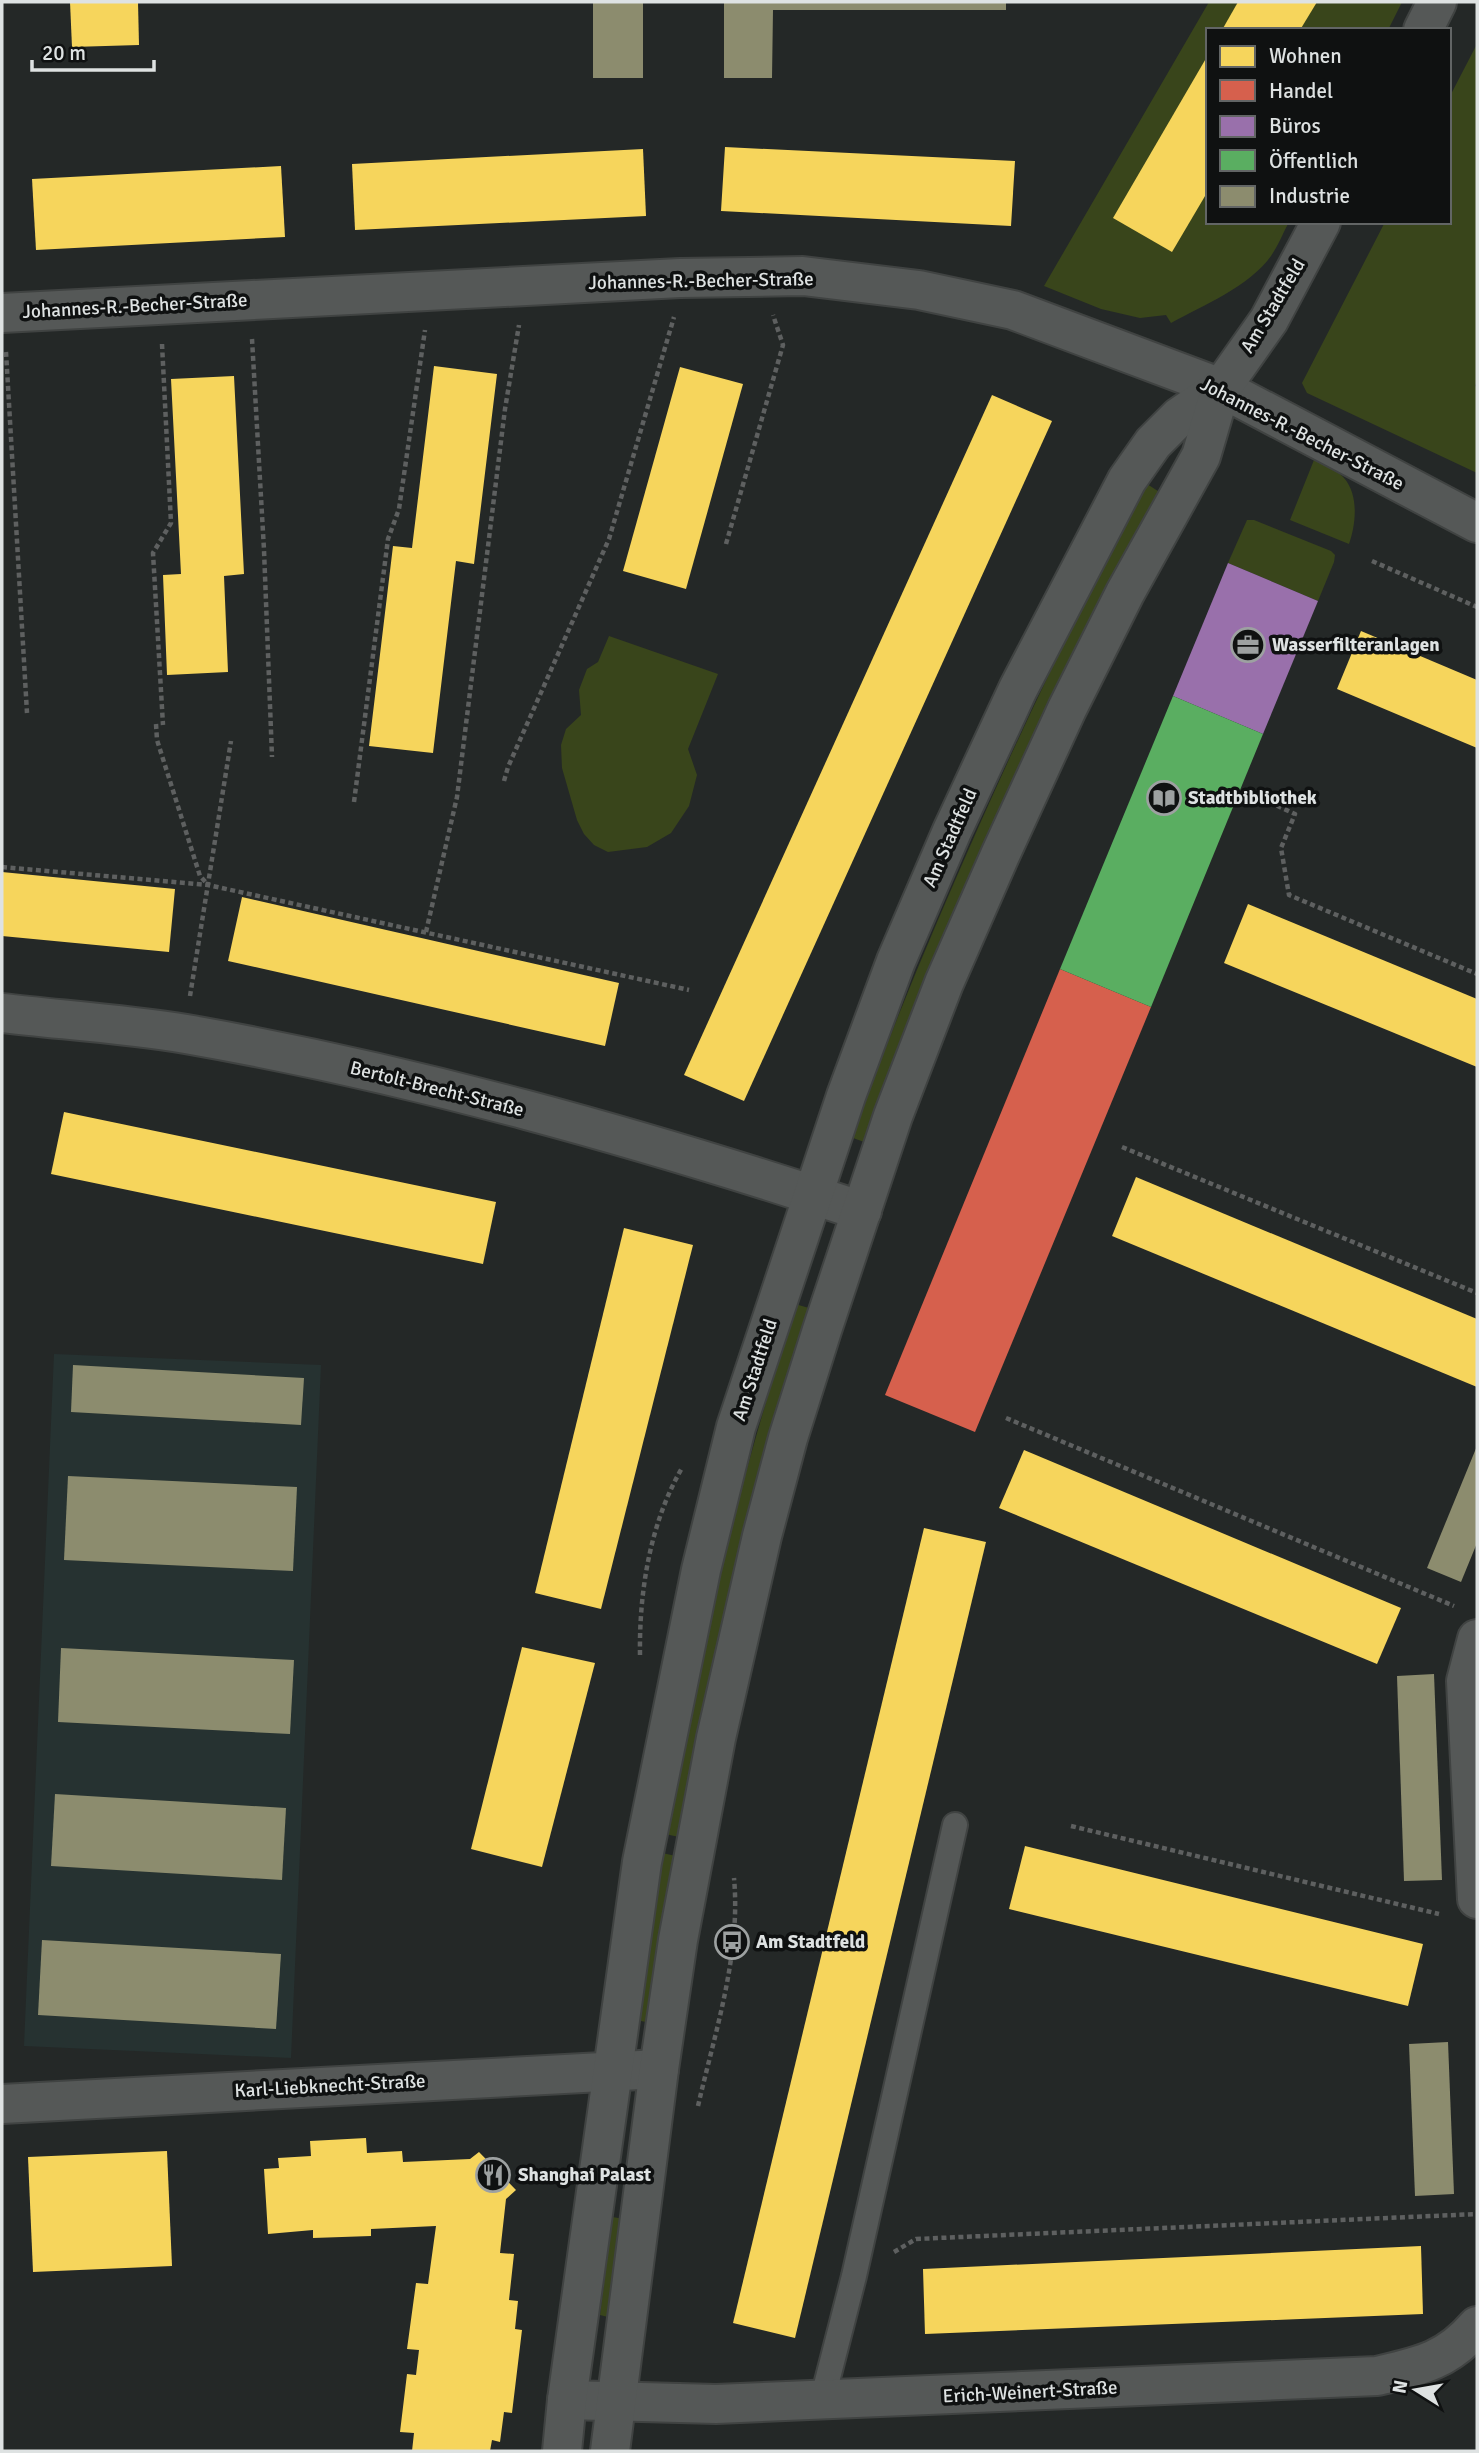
<svg xmlns="http://www.w3.org/2000/svg" width="1479" height="2453" font-family="Signika,sans-serif">
<rect width="100%" height="100%" fill="#242827"/>
<polygon fill="#263231" points="54,1354 321,1365 291,2058 24,2046"/>
<g fill="#39451b">
<path d="M1209,2h193l-14,28h-180v192h81c-6,11 -11,24 -18,34 -21,30 -69,50 -100,67l-5,-8 -26,3 -39,-9 -57,-23z"/>
<polygon points="1477,44 1477,380 1475,386 1477,387 1477,473 1307,393 1302,383 1385,222 1449,222 1449,98"/>
<path d="M1314,460c10,5 22,9 30,18 15,17 12,46 5,66l-59,-24z"/>
<path d="M1147,484l14,9 -294,650 -14,-5c36,-106 80,-208 125,-310 52,-117 107,-232 169,-344z"/>
<polygon points="1247,520 1254,520 1331,551 1335,555 1334,562 1318,601 1228,563"/>
<polygon points="609,636 718,674 688,749 697,775 689,806 671,833 647,847 608,852 594,845 584,834 577,820 562,768 561,745 566,729 581,715 579,690 587,669 598,662"/>
<path d="M795,1304l14,4 -130,529 -14,-3c21,-100 40,-200 64,-298 20,-78 43,-155 66,-232z"/>
<polygon points="662,1853 676,1856 651,2019 646,2022 641,2021 637,2018"/>
<polygon points="612,2217 625,2219 612,2318 600,2315"/>
</g>
<g fill="#f6d55c">
<polygon points="70,2 138,2 139,45 72,47"/>
<polygon points="1238,2 1317,2 1300,30 1222,30"/>
<polygon points="1208,55 1208,191 1172,252 1113,218"/>
<polygon points="725,147 1015,161 1011,226 721,211"/>
<polygon points="643,149 646,216 355,230 352,164"/>
<polygon points="281,166 285,237 36,250 32,179"/>
<polygon points="434,366 497,374 474,564 456,561 433,753 369,746 393,546 412,548"/>
<polygon points="680,367 743,384 686,589 623,571"/>
<polygon points="234,376 244,574 224,576 228,672 167,675 163,575 181,574 171,379"/>
<polygon points="992,395 1052,421 744,1101 684,1075"/>
<polygon points="1361,631 1477,680 1477,748 1337,689"/>
<polygon points="2,872 175,889 169,952 2,936"/>
<polygon points="242,897 619,983 605,1046 228,961"/>
<polygon points="1248,904 1477,999 1477,1067 1224,963"/>
<polygon points="64,1112 496,1202 483,1264 51,1174"/>
<polygon points="1136,1177 1477,1319 1477,1387 1112,1236"/>
<polygon points="624,1228 693,1245 601,1609 535,1593"/>
<polygon points="1024,1450 1401,1608 1377,1664 999,1508"/>
<polygon points="924,1528 986,1542 795,2338 733,2323"/>
<polygon points="522,1647 595,1663 542,1867 471,1849"/>
<polygon points="1025,1846 1423,1944 1408,2006 1009,1909"/>
<polygon points="366,2138 367,2153 402,2151 403,2162 470,2159 479,2152 516,2190 506,2199 500,2253 514,2254 509,2300 518,2301 515,2329 522,2330 512,2413 504,2412 500,2442 492,2440 490,2451 412,2451 414,2433 400,2432 407,2374 416,2375 419,2350 407,2349 416,2283 428,2284 436,2226 371,2229 371,2236 313,2238 313,2230 268,2234 264,2169 279,2168 278,2158 311,2156 310,2141"/>
<polygon points="167,2151 172,2266 33,2272 28,2157"/>
<polygon points="1421,2246 1423,2314 925,2334 923,2269"/>
</g>
<polygon fill="#d6604d" points="1060,969 1151,1007 975,1432 885,1395"/>
<polygon fill="#9970ab" points="1228,563 1318,601 1263,734 1173,696"/>
<polygon fill="#5aae61" points="1173,696 1263,734 1151,1007 1060,969"/>
<g fill="#8c8c6e">
<rect x="593" y="2" width="50" height="76"/>
<polygon points="724,2 1006,2 1006,10 773,10 772,78 724,78"/>
<polygon points="73,1365 304,1378 301,1425 71,1412"/>
<polygon points="1477,1446 1477,1543 1461,1582 1427,1568"/>
<polygon points="68,1476 297,1487 293,1571 64,1560"/>
<polygon points="61,1648 294,1660 290,1734 58,1722"/>
<polygon points="1434,1674 1442,1880 1404,1881 1397,1676"/>
<polygon points="55,1794 286,1808 282,1880 51,1866"/>
<polygon points="42,1940 281,1954 276,2029 38,2015"/>
<polygon points="1448,2042 1454,2194 1415,2196 1409,2044"/>
</g>
<g fill="none" stroke-linecap="round" stroke-linejoin="round">
<g stroke="#404342" stroke-width="28">
<polyline id="service" points="822,2401 854,2276 955,1825"/>
</g>
<g stroke="#404342" stroke-width="42">
<g id="minor">
<polyline points="2,313 680,278 803,276 919,290 1013,310 1221,388 1477,523"/>
<path d="M2,1013c61,7 123,11 184,21 229,40 455,104 676,177"/>
<polyline points="1477,1639 1466,1681 1477,1899"/>
<polyline points="2,2104 659,2069"/>
<path d="M567,2400l149,4 661,-28c43,-10 70,-15 100,-50"/>
</g>
</g>
<g stroke="#404342" stroke-width="42">
<g id="tertiary">
<polyline points="1423,30 1437,2"/>
<polyline points="562,2451 567,2400 642,1862 701,1570 736,1427 846,1096 896,961 952,831 1018,689 1127,480 1153,443 1179,417 1221,388"/>
<polyline points="610,2451 659,2069 678,1940 716,1738 762,1536 788,1438 822,1330 893,1116 944,983 1001,853 1067,709 1125,593 1201,456 1221,388 1269,320 1321,222"/>
</g>
</g>
<g stroke="#5e6060" stroke-width="4.5" stroke-dasharray="5 3.5" stroke-linecap="butt">
<polyline points="252,339 264,550 272,757"/>
<polyline points="162,344 171,523 153,553 163,725"/>
<polyline points="6,352 27,713"/>
<polyline points="726,544 783,345 773,315"/>
<polyline points="1372,561 1477,607"/>
<polyline points="156,724 157,740 200,876 208,885"/>
<polyline points="504,781 508,767 609,539 674,317"/>
<polyline points="354,802 388,539 399,509 425,330"/>
<polyline points="1269,802 1295,814 1281,848 1289,895 1477,974"/>
<polyline points="2,867 208,885 689,990"/>
<polyline points="426,932 457,797 505,409 519,325"/>
<polyline points="190,996 231,741"/>
<polyline points="1122,1147 1477,1293"/>
<polyline points="1006,1418 1454,1606"/>
<path d="M640,1655c-1,-63 10,-132 42,-187"/>
<polyline points="1071,1826 1439,1914"/>
<path d="M698,2106c17,-74 43,-151 36,-228"/>
<polyline points="894,2252 916,2239 1477,2214"/>
</g>
<use href="#service" stroke="#555857" stroke-width="24"/>
<use href="#minor" stroke="#555857" stroke-width="38"/>
<use href="#tertiary" stroke="#555857" stroke-width="38"/>
</g>
<defs>
<g id="office-ring" transform="scale(1.75)"><circle r="9.5" fill="#0f1111" stroke="#9da1a1" stroke-width="1.5"/><path d="M-6-3h4V-5.5h4V-3h4V5H-6ZM-1-4.5V-3h2v-1.5ZM-6 0V1H6V0Z" fill="#9da1a1"/></g>
<g id="library-ring" transform="scale(1.75)"><circle r="9.5" fill="#0f1111" stroke="#9da1a1" stroke-width="1.5"/><path d="M-6-4Q-3-5.5-.7-3.5V5Q-3 3-6 4ZM6-4Q3-5.5 .7-3.5V5Q3 3 6 4Z" fill="#9da1a1"/></g>
<g id="bus-ring" transform="scale(1.75)"><circle r="9.5" fill="#0f1111" stroke="#9da1a1" stroke-width="1.5"/><path d="M-5-6H5V4H4V6H2V4H-2V6H-4V4H-5ZM-3.5-4V0h7V-4ZM-3.5 1.2v1.5H-2V1.2ZM2 1.2v1.5H3.5V1.2Z" fill="#9da1a1"/></g>
<g id="restaurant-ring" transform="scale(1.75)"><circle r="9.5" fill="#0f1111" stroke="#9da1a1" stroke-width="1.5"/><path d="M-5-6h1v4h1v-4h1v4h1v-4h1v5L-1.5 .5V6h-2V.5L-5-1ZM5-6V6H3V1.5H1.5Q1.5-4 5-6Z" fill="#9da1a1"/></g>
</defs>
<g fill-rule="evenodd">
<use href="#office-ring" x="1248" y="645"/>
<use href="#library-ring" x="1164" y="798"/>
<use href="#bus-ring" x="732" y="1942"/>
<use href="#restaurant-ring" x="493" y="2175"/>
</g>
<g text-anchor="middle" dominant-baseline="central" stroke-width="7" stroke-linejoin="round" paint-order="stroke">
<g font-size="19" fill="#dee2e2" stroke="#0f1111">
<text transform="translate(701 281) rotate(-1)">Johannes-R.-Becher-Straße</text>
<text transform="translate(135 306) rotate(-3)">Johannes-R.-Becher-Straße</text>
<text transform="translate(1273 306) rotate(-59)">Am Stadtfeld</text>
<text transform="translate(1302 434) rotate(27)">Johannes-R.-Becher-Straße</text>
<text transform="translate(950 838) rotate(-66)">Am Stadtfeld</text>
<text transform="translate(437 1089) rotate(14)">Bertolt-Brecht-Straße</text>
<text transform="translate(755 1370) rotate(-72)">Am Stadtfeld</text>
<text transform="translate(330 2086) rotate(-3)">Karl-Liebknecht-Straße</text>
<text transform="translate(1030 2392) rotate(-3)">Erich-Weinert-Straße</text>
</g>
<g font-size="19" font-weight="bold" fill="#dee2e2" stroke="#0f1111" text-anchor="start">
<text x="1272" y="645">Wasserfilteranlagen</text>
<text x="1188" y="798">Stadtbibliothek</text>
<text x="756" y="1942">Am Stadtfeld</text>
<text x="518" y="2175">Shanghai Palast</text>
</g>
</g>
<rect width="1479" height="2453" fill="none" stroke="#dee2e2" stroke-width="7"/>
<rect x="1206" y="28" width="245" height="196" fill="#0f1111" stroke="#626565" stroke-width="2"/>
<rect x="1220" y="46" width="35" height="21" fill="#f6d55c" stroke="#626565" stroke-width="2"/>
<text x="1269" y="63" font-size="21" fill="#dee2e2">Wohnen</text>
<rect x="1220" y="80" width="35" height="21" fill="#d6604d" stroke="#626565" stroke-width="2"/>
<text x="1269" y="98" font-size="21" fill="#dee2e2">Handel</text>
<rect x="1220" y="116" width="35" height="21" fill="#9970ab" stroke="#626565" stroke-width="2"/>
<text x="1269" y="133" font-size="21" fill="#dee2e2">Büros</text>
<rect x="1220" y="150" width="35" height="21" fill="#5aae61" stroke="#626565" stroke-width="2"/>
<text x="1269" y="168" font-size="21" fill="#dee2e2">Öffentlich</text>
<rect x="1220" y="186" width="35" height="21" fill="#8c8c6e" stroke="#626565" stroke-width="2"/>
<text x="1269" y="203" font-size="21" fill="#dee2e2">Industrie</text>
<g transform="translate(1416 2390) rotate(281)" stroke="#0f1111" stroke-width="5" paint-order="stroke">
<path d="M0-5L12 26L0 18L-12 26Z" fill="#dee2e2"/>
<text y="-10" font-size="19" font-weight="bold" text-anchor="middle" fill="#dee2e2">N</text>
</g>
<path d="M32 60v10h122v-10" fill="none" stroke="#dee2e2" stroke-width="3.5"/>
<text x="42" y="60" font-size="21" fill="#dee2e2" stroke="#0f1111" stroke-width="5" paint-order="stroke">20 m</text>
</svg>
